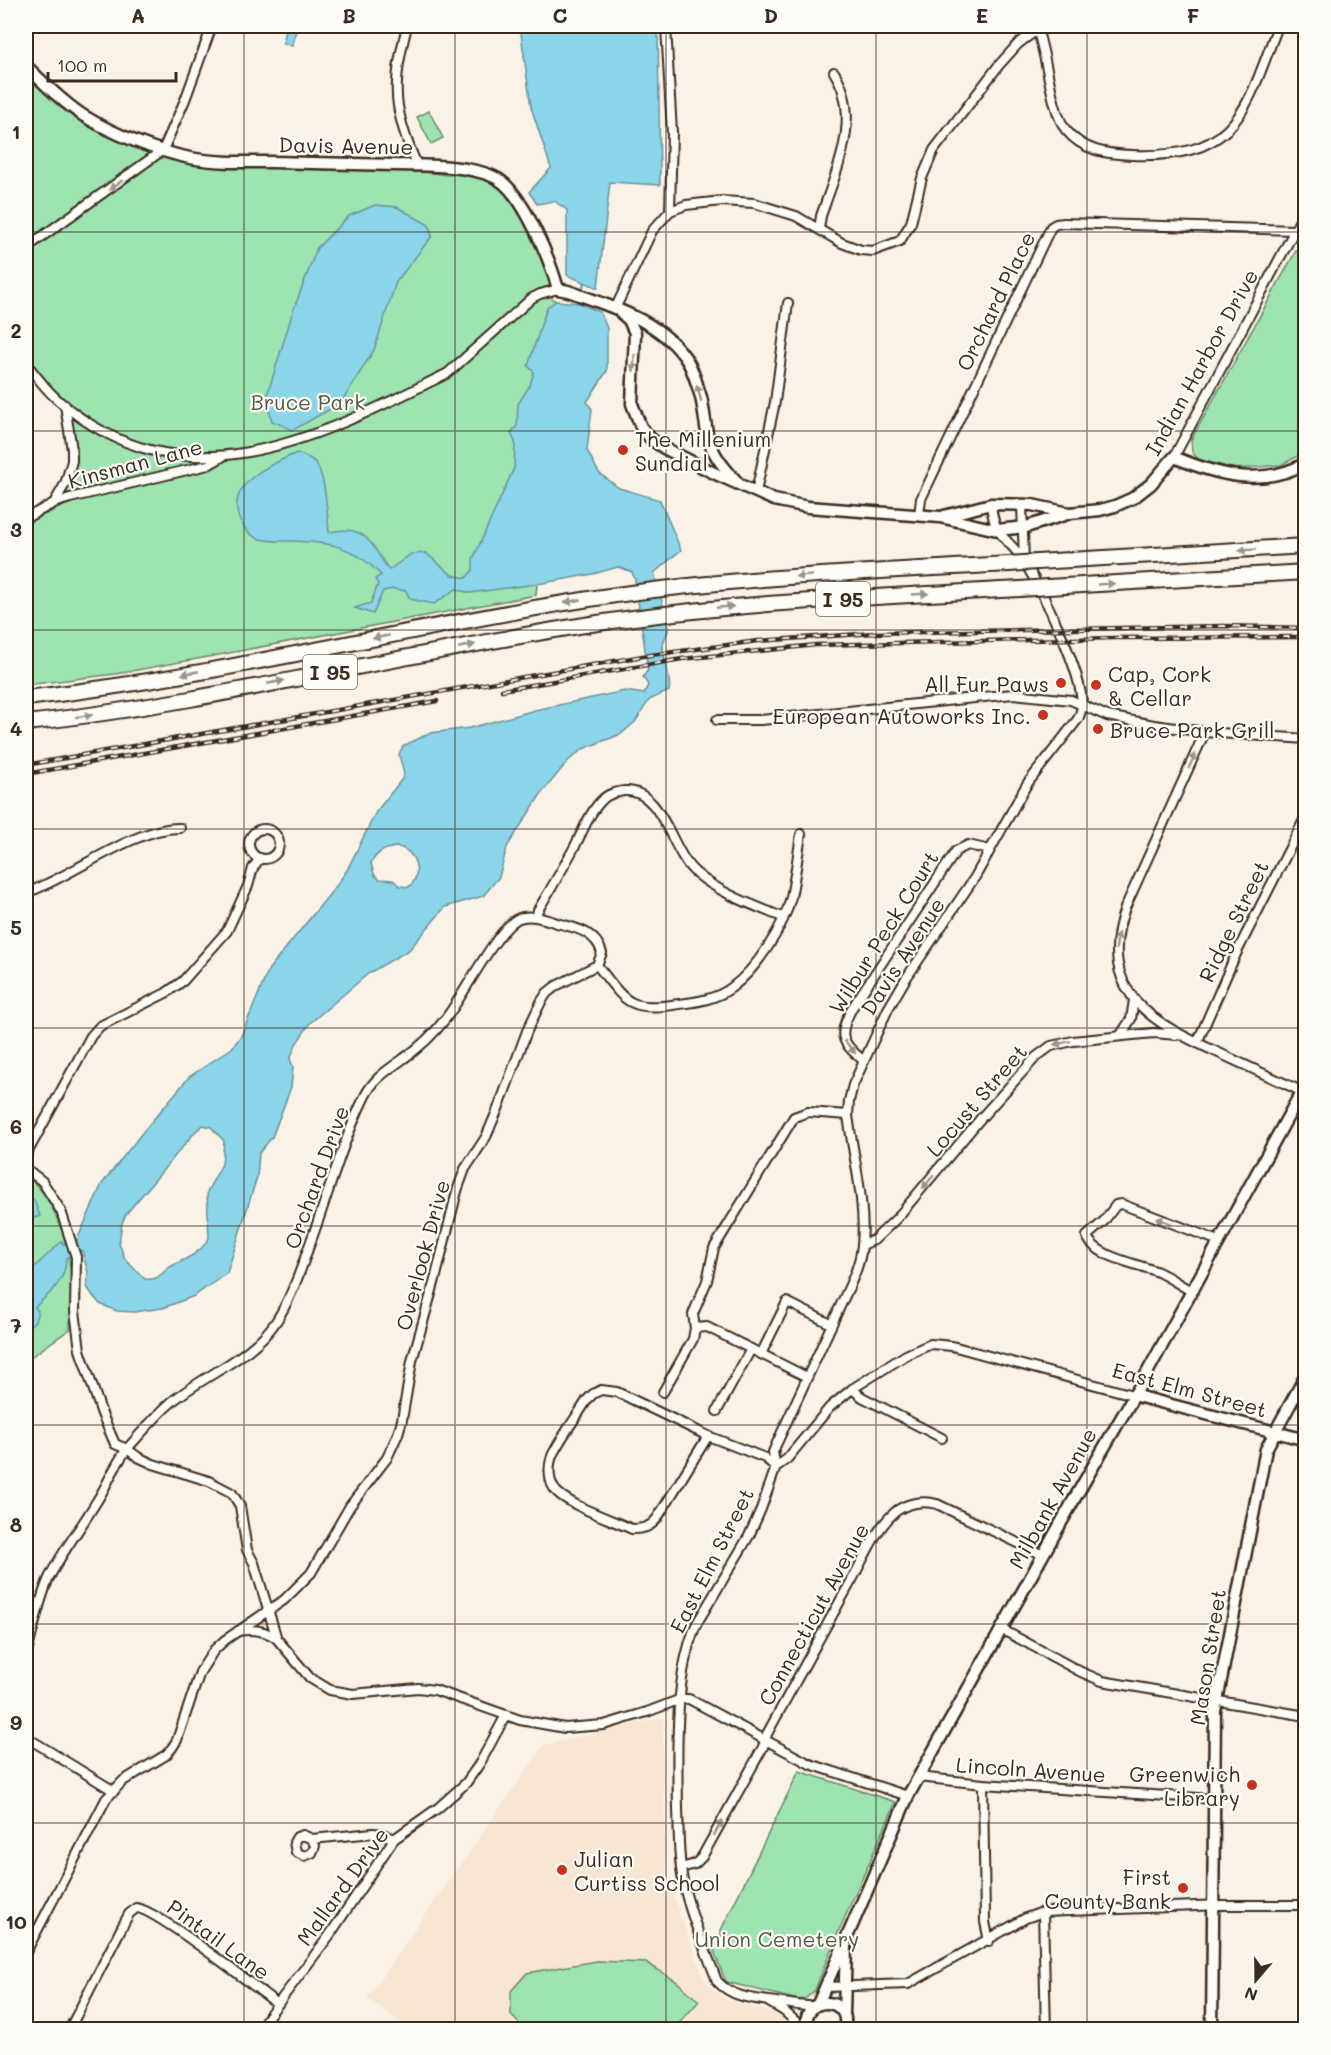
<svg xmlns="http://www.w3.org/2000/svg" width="1331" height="2055" font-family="Mali,sans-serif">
<rect width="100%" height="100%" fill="#faf2e6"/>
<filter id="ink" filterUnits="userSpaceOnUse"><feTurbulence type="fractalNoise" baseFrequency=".0167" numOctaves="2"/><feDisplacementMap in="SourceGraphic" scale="12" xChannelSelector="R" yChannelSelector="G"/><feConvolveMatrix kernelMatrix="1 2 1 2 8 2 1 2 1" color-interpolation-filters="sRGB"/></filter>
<g filter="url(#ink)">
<polygon fill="#f7e6d1" points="664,1717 663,1739 666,1877 705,1982 724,1999 774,2013 781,2016 793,2029 408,2029 367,1998 544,1745"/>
<g fill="#9de4b1" stroke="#6c8768" stroke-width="1.5">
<polygon points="26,71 51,96 173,157 411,170 447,175 462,174 488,179 505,189 521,213 547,269 552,298 562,306 536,595 208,657 115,674 26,685 26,523 68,504 66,490 73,470 76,457 70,418 72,406 45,381 26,355"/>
<polygon points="429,111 443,138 431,144 417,117"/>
<polygon points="1296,251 1305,255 1305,452 1281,465 1235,469 1198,459 1192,452 1191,440"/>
<path d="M26,1177c25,14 41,62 44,90 3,20 0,42 0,62l-39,28 -5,13z"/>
<polygon points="799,1771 896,1802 837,1935 815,1990 805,1999 798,2000 727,1982 724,1978 710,1940 721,1936 721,1930"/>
<polygon points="597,1961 647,1963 676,1981 699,2001 674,2029 524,2029 511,2015 511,1991 527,1973"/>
</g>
<g fill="#8ad5ea" stroke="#6a9198" stroke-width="1.5" fill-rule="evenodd">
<polygon points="287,26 297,27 292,46 283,43"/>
<polygon points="520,26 658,26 660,185 610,182 598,288 567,275 567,210 554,201 537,204 529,192 551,168 531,107"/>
<polygon points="375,205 397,207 429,225 432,236 396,282 374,350 341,403 293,430 272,421 266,399 293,311 317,248 349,216"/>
<path d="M556,301l23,2 21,9 7,16v43l-20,31 5,7 -5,41 12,23 20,15 41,12 21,50 -27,23 15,54c-1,7 -6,12 -6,19 0,15 9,31 6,45l-20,9 -14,22 -14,12 -38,15 -15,12 -27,33 -34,53 -8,30 -16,19 -38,11 -36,43 -40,23 -59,50 -14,21 -6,15 3,8 -2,20 -19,50 -13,16 -2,24 -30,96 -33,23 -31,12 -29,4 -17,-1 -17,-7 -7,-8 -6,-9 1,-15 -6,-21h-2l-14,7c0,23 -15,34 -31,49l3,4 -3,10 -9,8v-54l36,-34 1,3 14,-4 25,-56 40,-51 47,-56 43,-29 9,-12 28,-67 68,-84 10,-15 29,-58 26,-33 2,-5 -5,-20 4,-8 27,-13 40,-5 65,-18 90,-19 19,3 4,-9 -5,-8 5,-7 -13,-90 -3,-8 -14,-5 -25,7 -50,9 -73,10 -14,-4 -22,15 -24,-5 -4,-8 -13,-2 -10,2 -10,23 -18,-6 16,-5 7,-19 -3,-5 6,-4c-28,-30 -52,-33 -92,-34 -11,0 -22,1 -32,-3 -9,-3 -14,-12 -18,-20 -13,-35 32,-54 58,-65 7,3 16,5 20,12 9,16 10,48 12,67 38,-8 41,11 60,38l22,-16 15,-1 26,22 14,3 7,-8v-11l41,-91 1,-26 -4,-9 6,-7 1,-22 12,-19 4,-13 -6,-6 19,-59zM397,847c19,2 26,28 12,40l-9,-1 -7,-6 -14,-1 -5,-5 -3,-11c6,-11 14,-15 26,-16zM203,1125l8,2 13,14 -2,23 -15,28 2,46c-9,16 -24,21 -39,29 -9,6 -12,14 -25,12l-20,-20 -6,-16 3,-20 4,-9 33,-39 36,-43z"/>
<polygon points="34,1200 40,1216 26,1221 26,1203"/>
</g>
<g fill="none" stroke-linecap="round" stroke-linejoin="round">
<polyline stroke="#6a9198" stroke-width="2" points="582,292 584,283"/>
<g stroke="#3b2a1e" stroke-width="12">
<g id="street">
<path d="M407,26c-15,60 -15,82 10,139"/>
<polyline points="666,26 672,133 670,211"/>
<path d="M1037,29c10,27 14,82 29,101 17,21 40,24 66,25 107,4 113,-44 146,-129"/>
<path d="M819,229l2,-13c15,-45 42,-99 13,-144"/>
<polyline points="26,248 163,150 185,100 212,26"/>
<polyline points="615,309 652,231 670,211 686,205 722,201 754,203 796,216 842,243 861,250 873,251 900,241 911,223 922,178 934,150 999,65 1018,44 1042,26"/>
<path d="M26,363c10,13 20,27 33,38 122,105 254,39 377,-22l12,-6 84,-75 8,-4 18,-5"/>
<polyline points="1174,457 1306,209"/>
<polyline points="756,492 775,402 788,303"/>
<polyline points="54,503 65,484 72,461 72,450 65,405"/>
<polyline points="1022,504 1024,561"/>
<polyline points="919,515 921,499 1051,227 1056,224 1064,223 1294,230"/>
<polyline points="26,518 54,503 70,498 208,465 222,457"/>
<polyline points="717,720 761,720 1013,694 1071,700 1107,716 1154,725 1205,732 1306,739"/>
<path d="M1205,732l-80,176c-30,84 27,115 94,145 28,13 56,26 84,39"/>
<circle cx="264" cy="844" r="15"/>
<path d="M26,893c44,-15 108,-66 154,-65"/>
<path d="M536,917l2,-7c13,-21 25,-42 37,-64 8,-15 15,-35 28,-47 6,-6 14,-7 21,-8 39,-3 47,62 72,82 25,21 57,32 86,44"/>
<path d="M597,965c29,37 31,47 82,39 18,-2 37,-5 52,-16 25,-18 53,-61 60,-91 4,-20 7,-42 10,-63"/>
<polyline points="1120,1036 1131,1019 1134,1000"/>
<polyline points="1197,1043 1236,954 1306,816"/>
<path d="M863,1060c-23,-18 -25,-26 -11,-52l104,-157 12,-6 22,5"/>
<polyline points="26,1155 91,1036 100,1026 166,993 183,981 227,931 248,886 253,868 260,858"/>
<path d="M26,1169l16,12 19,30 15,46 -1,54 5,39 22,64 13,30 12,5c-13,17 -20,37 -32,55 -15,25 -33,48 -46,74 -11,25 -16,53 -23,79"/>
<polyline points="862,1245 874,1240 897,1218 981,1118 1036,1057 1051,1046 1073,1041 1133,1035 1154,1033 1177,1035"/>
<path d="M1191,1291c-11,-6 -22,-14 -33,-19 -19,-8 -64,-15 -71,-36l17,-15 12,-16 5,-1 98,37"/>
<polyline points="695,1328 707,1327 807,1377"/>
<polyline points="761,1354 787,1302 831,1324"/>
<polyline points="852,1389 862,1397 942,1438"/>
<path d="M601,1390l16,2 91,44 -50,81c-7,10 -14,12 -26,12 -20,-9 -61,-23 -75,-37 -9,-9 -9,-25 -5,-36 9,-19 24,-38 35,-56l6,-6z"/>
<polyline points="663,1392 693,1339 695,1328 693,1314 707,1281 714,1248 794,1117 808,1112 848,1115"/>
<polyline points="717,1411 751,1349"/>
<polyline points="708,1436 765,1458 776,1467"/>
<path d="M776,1467l-3,-15 3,-7 74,-160c6,-13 11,-26 12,-40 4,-42 -9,-89 -14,-130l1,-14 4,-16 35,-76 17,-29 70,-103 52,-93 51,-65c2,-5 4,-9 4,-14 0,-34 -39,-112 -57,-142 -16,-26 -31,-24 -34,-59"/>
<polyline points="1001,1629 1081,1672 1102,1681 1306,1716"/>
<path d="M238,1631c13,-2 27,-1 38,7"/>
<polyline points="26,1737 114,1791"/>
<polyline points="918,1777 983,1784 1214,1799"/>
<polyline points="983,1784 985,1922 989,1941"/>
<polyline points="312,1839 315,1846 312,1853 304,1856 296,1852 294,1842 297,1837 303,1835 312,1839 373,1833 383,1834 394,1839"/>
<path d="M681,1868l14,-4 7,-7 61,-110 4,-13c28,-51 56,-103 85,-154 12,-22 23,-50 42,-67 11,-10 29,-13 43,-9l106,51"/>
<polyline points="1043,1912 1046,2030"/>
<path d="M26,1952l80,-153 17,-18 43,-26 6,-7 5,-8 23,-68 14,-22 11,-10 59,-40 27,-27 39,-67 37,-48 11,-24 4,-14 10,-59 24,-85 21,-85 8,-22 21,-32 14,-33 27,-73 14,-29 6,-9 9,-7 41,-21 5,-12c-6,-21 -25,-25 -45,-30 -12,-4 -28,-10 -40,-4 -22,13 -53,76 -71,99 -12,16 -27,30 -43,41 -15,11 -29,19 -38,37 -24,49 -38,103 -57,153 -8,24 -17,49 -31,71 -24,37 -69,53 -103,80 -17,14 -32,32 -47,49l11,8 15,7 56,17 23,12 8,13 7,44 7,13 23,76 33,39 20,12 23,4 65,-6 17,2 85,30 45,8 39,-3 43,-13 34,-13h8l121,65 98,32"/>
<polyline points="826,1987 908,1984 1026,1918 1043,1912 1222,1905 1306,1905"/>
<polyline points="769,2002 784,2011 805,2030"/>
<path d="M816,2006c-12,1 -22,-2 -33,-3 -23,-4 -49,-3 -66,-22 -12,-33 -27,-65 -34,-100 -5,-24 -4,-48 -5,-73 -1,-55 -4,-135 19,-185l52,-87 12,-27 15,-42 11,-8 43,-52 22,-18 54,-34 25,-11 21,2 181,49"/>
<path d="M69,2030l54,-105 6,-11 7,-6c19,0 120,80 142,96"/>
<polyline points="258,2030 329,1936 394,1839 438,1808 466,1783 480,1763 506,1715"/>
</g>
</g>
<g stroke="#3b2a1e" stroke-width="15">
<g id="secondary">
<path d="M26,66c18,17 36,36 58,50 29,18 72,35 106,42 27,5 55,4 82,4 41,1 82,2 123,3 28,0 79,0 103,14 26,16 52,81 60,110l10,2c42,15 95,30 120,71 6,10 9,23 13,35 3,13 4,27 7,40 5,19 18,33 30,46"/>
<path d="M621,313l8,7 6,13 -3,71 9,23 10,12 13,9 54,27 56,25 34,7 132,10 57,13 29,-3 44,-14 30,-3 15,-4 18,-8 18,-14 23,-27c43,18 88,31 132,6"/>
<polyline points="944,516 991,504 1032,505 1069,513"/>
<polyline points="1133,1395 1306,1440"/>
<polyline points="818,2004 908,1796 1076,1496 1142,1382 1297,1100 1306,1089"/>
<polyline points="844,2013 846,1946"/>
<path d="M808,2030c-11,-35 46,-37 36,0"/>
<polyline points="1212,2030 1215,1711 1266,1449 1306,1375"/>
</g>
</g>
<g stroke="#3b2a1e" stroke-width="18">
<g id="highway">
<polyline points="1037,562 1306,546"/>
<polyline points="1048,587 1306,572"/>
<path d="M26,698c191,-21 379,-71 570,-100 137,-21 275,-26 413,-34"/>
<path d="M26,723c192,-21 380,-71 572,-100 139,-21 281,-26 422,-34"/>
</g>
</g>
<use href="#street" stroke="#fdfcf7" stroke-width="8"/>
<use href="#secondary" stroke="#fdfcf7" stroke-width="10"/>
<use href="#highway" stroke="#fdfcf7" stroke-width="14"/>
<g stroke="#3b2a1e" stroke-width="4.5">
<g id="rail">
<polyline points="502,690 682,659 816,645 1115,638 1306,637"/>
<polyline points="26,765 643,656 758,641 875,633 1223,626 1306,628"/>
<polyline points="26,774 437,701"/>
</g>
</g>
<use href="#rail" stroke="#fdfcf7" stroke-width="2" stroke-dasharray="7" stroke-linecap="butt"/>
<g stroke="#3b2a1e" stroke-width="18" stroke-linecap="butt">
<g id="highway-bridge">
<polyline points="1009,564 1037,562"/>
<polyline points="1020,589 1048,587"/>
</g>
</g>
<use href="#highway-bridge" stroke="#fdfcf7" stroke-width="14"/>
</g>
<defs><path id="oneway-solid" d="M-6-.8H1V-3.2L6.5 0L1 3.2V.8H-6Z" transform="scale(1.5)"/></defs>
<g fill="#9c938a">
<use href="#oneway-solid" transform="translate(116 185) rotate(144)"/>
<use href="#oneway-solid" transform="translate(634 363) rotate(94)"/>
<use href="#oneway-solid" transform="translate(699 393) rotate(-105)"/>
<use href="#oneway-solid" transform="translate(1247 550) rotate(177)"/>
<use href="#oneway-solid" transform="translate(804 576) rotate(176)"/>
<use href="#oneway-solid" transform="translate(1106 584) rotate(-3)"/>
<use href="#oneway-solid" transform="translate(920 594) rotate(-3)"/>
<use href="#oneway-solid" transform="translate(573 601) rotate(171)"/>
<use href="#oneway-solid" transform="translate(725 607) rotate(-5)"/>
<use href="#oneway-solid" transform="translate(381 637) rotate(169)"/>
<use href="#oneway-solid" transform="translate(467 646) rotate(-11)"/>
<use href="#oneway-solid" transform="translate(190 673) rotate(169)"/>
<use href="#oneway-solid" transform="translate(276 682) rotate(-11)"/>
<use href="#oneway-solid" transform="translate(84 716) rotate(-8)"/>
<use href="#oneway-solid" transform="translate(1192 761) rotate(-66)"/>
<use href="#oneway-solid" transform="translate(1117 941) rotate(-83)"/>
<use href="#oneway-solid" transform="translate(1062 1043) rotate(168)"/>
<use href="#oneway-solid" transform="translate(850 1047) rotate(50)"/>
<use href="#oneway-solid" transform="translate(928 1182) rotate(130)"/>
<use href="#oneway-solid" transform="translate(1164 1221) rotate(-160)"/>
<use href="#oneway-solid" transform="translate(718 1828) rotate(-61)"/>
</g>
</g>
<path fill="none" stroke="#3b2a1e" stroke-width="1.5" stroke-opacity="0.55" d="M244,26v2004M455,26v2004M666,26v2004M876,26v2004M1087,26v2004M26,232h1280M26,431h1280M26,630h1280M26,829h1280M26,1028h1280M26,1226h1280M26,1425h1280M26,1624h1280M26,1823h1280"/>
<g fill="#c8321e" stroke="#fdfcf7" stroke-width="2">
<circle cx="623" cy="450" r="6"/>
<circle cx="1061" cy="683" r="6"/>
<circle cx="1096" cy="685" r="6"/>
<circle cx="1043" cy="715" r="6"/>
<circle cx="1098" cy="729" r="6"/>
<circle cx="1252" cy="1785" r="6"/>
<circle cx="562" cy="1870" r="6"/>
<circle cx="1183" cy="1888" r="6"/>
</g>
<g text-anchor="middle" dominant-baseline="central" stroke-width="4.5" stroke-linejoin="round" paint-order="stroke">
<g fill="#fdfcf7" stroke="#75695f" stroke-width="1.5">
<rect x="816" y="582" width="54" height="34" rx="4.5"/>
<rect x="303" y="655" width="54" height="34" rx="4.5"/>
</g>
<g font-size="20" font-weight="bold" fill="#3b2a1e">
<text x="843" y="599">I 95</text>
<text x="330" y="672">I 95</text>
</g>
<g font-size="21" fill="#3b2a1e" stroke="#fdfcf7">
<text transform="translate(346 145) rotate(1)">Davis Avenue</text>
<text transform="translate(995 301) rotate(-64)">Orchard Place</text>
<text transform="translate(1201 362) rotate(-61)">Indian Harbor Drive</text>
<text transform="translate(135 463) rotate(-15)">Kinsman Lane</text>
<text transform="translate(1233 921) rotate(-64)">Ridge Street</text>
<text transform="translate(883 932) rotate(-58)">Wilbur Peck Court</text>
<text transform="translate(902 956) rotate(-57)">Davis Avenue</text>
<text transform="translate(976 1100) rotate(-49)">Locust Street</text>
<text transform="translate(316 1177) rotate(-70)">Orchard Drive</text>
<text transform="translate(422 1255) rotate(-75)">Overlook Drive</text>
<text transform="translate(1190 1389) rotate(15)">East Elm Street</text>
<text transform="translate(1052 1498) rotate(-61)">Milbank Avenue</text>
<text transform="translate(711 1560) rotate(-63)">East Elm Street</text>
<text transform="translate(813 1614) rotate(-61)">Connecticut Avenue</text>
<text transform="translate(1207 1657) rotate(-81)">Mason Street</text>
<text transform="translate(1031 1769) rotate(4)">Lincoln Avenue</text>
<text transform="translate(342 1886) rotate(-54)">Mallard Drive</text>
<text transform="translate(219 1939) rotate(36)">Pintail Lane</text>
</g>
<g font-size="21" fill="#545843" stroke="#fdfcf7">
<text x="308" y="401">Bruce Park</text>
<text x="777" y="1938">Union Cemetery</text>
</g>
<g font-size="21" fill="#3b2a1e" stroke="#fdfcf7" text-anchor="start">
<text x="635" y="438">The Millenium<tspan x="635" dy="24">Sundial</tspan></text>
<text x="1108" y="673">Cap, Cork<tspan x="1108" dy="24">&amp; Cellar</tspan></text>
<text x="1049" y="683" text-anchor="end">All Fur Paws</text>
<text x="1031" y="715" text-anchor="end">European Autoworks Inc.</text>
<text x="1110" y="729">Bruce Park Grill</text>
<text x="1240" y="1773" text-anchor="end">Greenwich<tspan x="1240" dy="24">Library</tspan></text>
<text x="574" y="1858">Julian<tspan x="574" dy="24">Curtiss School</tspan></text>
<text x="1171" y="1876" text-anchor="end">First<tspan x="1171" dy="24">County Bank</tspan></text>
</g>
</g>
<rect width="1331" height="2055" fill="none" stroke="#fdfcf7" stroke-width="66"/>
<g transform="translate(1256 1980) rotate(200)" stroke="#fdfcf7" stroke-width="4.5" paint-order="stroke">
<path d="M0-4.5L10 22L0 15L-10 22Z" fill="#3b2a1e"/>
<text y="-9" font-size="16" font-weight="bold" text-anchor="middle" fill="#3b2a1e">N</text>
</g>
<path d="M48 72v9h128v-9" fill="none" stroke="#3b2a1e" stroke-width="3"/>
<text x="57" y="72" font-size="18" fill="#3b2a1e" stroke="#fdfcf7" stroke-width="4.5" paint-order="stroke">100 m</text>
<rect x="33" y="33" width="1265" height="1989" fill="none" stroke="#3b2a1e" stroke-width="2"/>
<g font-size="20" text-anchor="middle" font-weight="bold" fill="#3b2a1e">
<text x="138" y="23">A</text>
<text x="349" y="23">B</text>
<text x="560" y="23">C</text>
<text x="771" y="23">D</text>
<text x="982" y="23">E</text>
<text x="1193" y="23">F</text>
<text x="16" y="139">1</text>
<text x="16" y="338">2</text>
<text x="16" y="537">3</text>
<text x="16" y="736">4</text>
<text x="16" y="935">5</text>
<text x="16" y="1134">6</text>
<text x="16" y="1333">7</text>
<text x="16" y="1532">8</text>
<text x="16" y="1730">9</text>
<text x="16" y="1929">10</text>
</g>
</svg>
